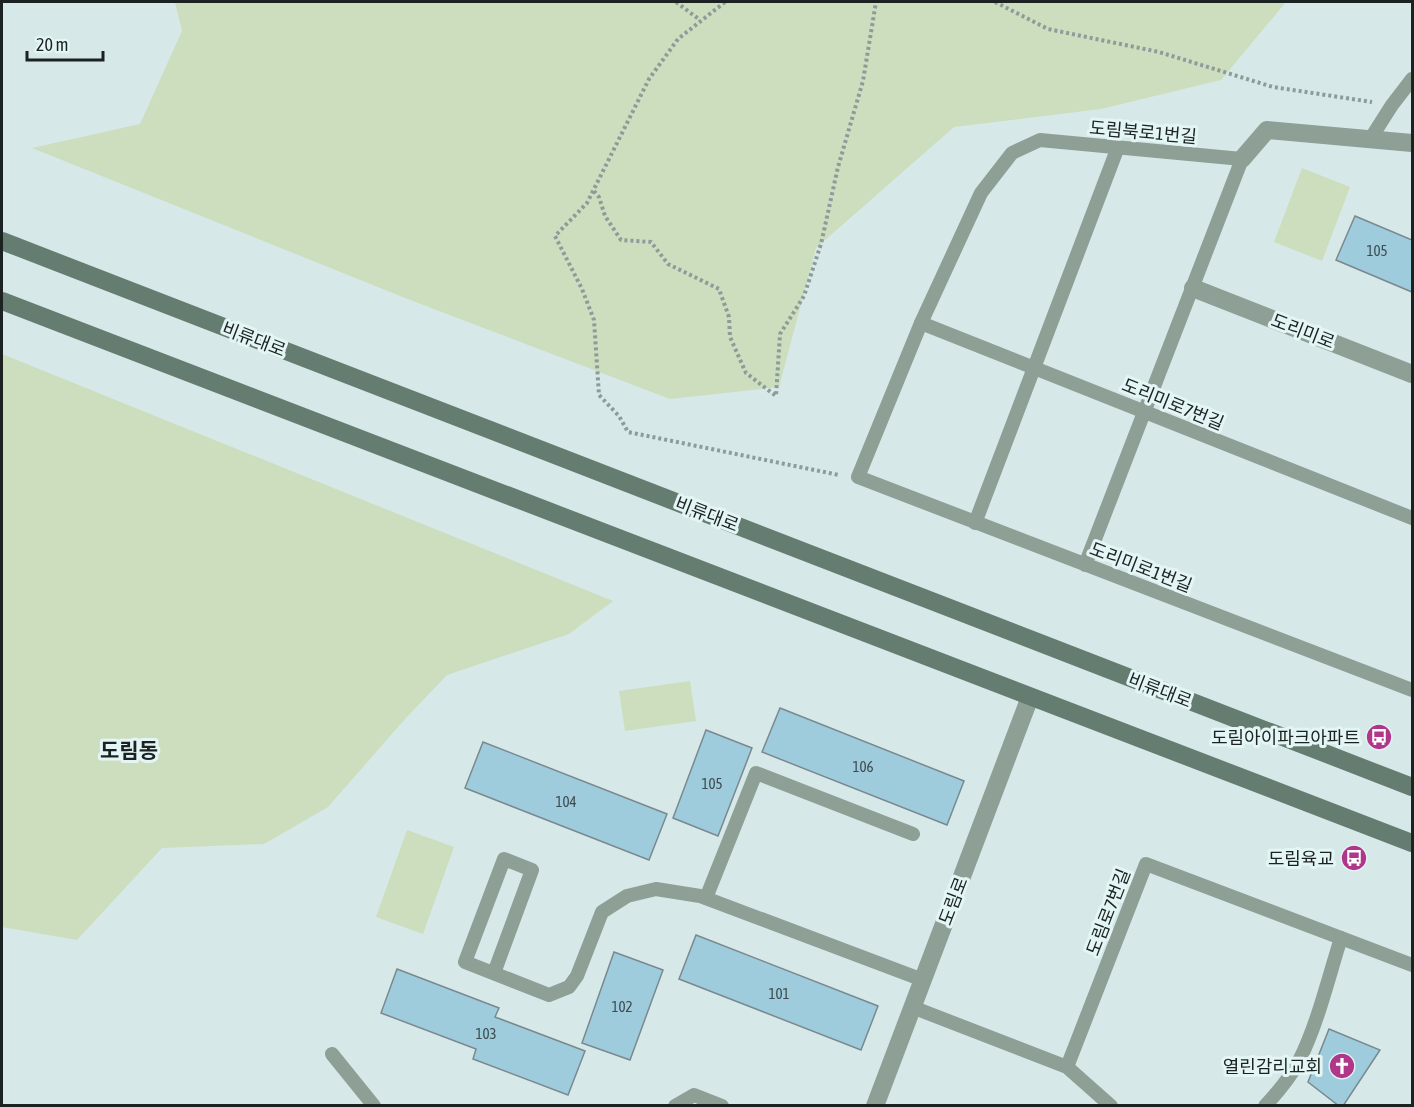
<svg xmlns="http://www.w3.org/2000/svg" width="1414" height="1107" font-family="'Asap Condensed','Noto Sans KR',sans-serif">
<rect width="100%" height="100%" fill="#d6e9e8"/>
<g fill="#ccdebe">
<polygon points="175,2 1286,2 1221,80 1101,109 954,127 816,248 779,387 670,399 405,298 32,148 140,124 182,31"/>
<polygon points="1302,168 1350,187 1322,261 1274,242"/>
<polygon points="2,354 613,601 569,634 447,675 405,719 328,807 264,844 162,848 77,940 2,927"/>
<polygon points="690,681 696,721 625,731 619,691"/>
<polygon points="407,830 454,847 423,934 376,917"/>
</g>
<g fill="#9fccdc" stroke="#7a898f" stroke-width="1.5">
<polygon points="1355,216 1412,240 1412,292 1336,260"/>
<polygon points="780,708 964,781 947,825 762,752"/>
<polygon points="706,730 752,748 718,836 673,818"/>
<polygon points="483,742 667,814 649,860 465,788"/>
<polygon points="696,935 878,1006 861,1050 679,979"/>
<polygon points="614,952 663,970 630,1060 582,1043"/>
<polygon points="397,969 499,1008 495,1017 585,1051 568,1095 473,1059 476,1049 381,1013"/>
<polygon points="1329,1029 1380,1050 1343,1106 1339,1106 1308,1082"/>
</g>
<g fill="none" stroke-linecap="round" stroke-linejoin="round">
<g stroke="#8d9b9a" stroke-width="4" stroke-dasharray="3 3" stroke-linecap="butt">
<polyline points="676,2 700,20"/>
<polyline points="725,2 678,39 649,79 587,203 555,236 582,289 594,320 599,395 619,416 628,432 839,475"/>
<polyline points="995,2 1048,29 1159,52 1273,87 1372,102"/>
<polyline points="594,191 599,197 605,216 621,240 651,242 668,264 719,289 729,317 730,337 746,373 776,396 780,334 804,296 821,244 838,167 863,81 876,2"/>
</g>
<g stroke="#8e9f96" stroke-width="14">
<polyline points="1371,138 1392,105 1412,79"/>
<polyline points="921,323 1412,518"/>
<polyline points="975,523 1118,147"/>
<path d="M1085,565l157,-406 -202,-19 -28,13 -31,40 -60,130 -63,154c184,72 369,142 554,213"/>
<polyline points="706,898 756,773 913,834"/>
<polyline points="494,973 532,870 504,859 465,962 549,995 569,987 577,976 602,912 627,896 656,889 700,896 923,980"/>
<polyline points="912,1007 1067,1067 1111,1106"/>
<polyline points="332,1054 374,1106"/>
<polyline points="1067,1067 1146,864 1412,965"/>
<polyline points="675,1106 694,1095 722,1106"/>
<path d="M1265,1106c13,-14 25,-28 34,-45 19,-38 29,-82 42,-123"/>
</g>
<g stroke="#8e9f96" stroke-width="18">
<polyline points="1242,159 1267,130 1412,143"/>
<polyline points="1193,288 1412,374"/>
<polyline points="875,1106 1030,697"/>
</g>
<g stroke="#647d70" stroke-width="18">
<polyline points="2,241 1412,787"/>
<polyline points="2,301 1412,843"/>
</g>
</g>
<defs>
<g id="bus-disc" transform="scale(1.35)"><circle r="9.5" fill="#b03689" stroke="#e3f6f5"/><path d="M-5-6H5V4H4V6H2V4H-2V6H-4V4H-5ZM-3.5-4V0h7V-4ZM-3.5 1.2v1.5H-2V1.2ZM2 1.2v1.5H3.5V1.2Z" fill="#fff"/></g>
<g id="church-disc" transform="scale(1.35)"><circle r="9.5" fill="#b03689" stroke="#e3f6f5"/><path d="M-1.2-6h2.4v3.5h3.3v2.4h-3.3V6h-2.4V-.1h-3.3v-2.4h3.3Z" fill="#fff"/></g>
</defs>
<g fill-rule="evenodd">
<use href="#bus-disc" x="1379" y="737"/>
<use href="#bus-disc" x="1354" y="858"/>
<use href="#church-disc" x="1342" y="1066"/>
</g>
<g text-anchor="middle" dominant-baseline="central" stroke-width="6" stroke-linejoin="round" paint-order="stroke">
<g font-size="15" fill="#3c4c50">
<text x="1377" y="250">105</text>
<text x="863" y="766">106</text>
<text x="712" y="783">105</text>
<text x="566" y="801">104</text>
<text x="779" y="993">101</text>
<text x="622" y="1006">102</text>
<text x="486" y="1033">103</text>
</g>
<g font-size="18" fill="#1b2221" stroke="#e3f6f5">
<text transform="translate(1143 132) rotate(5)">도림북로1번길</text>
<text transform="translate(1303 331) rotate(21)">도리미로</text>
<text transform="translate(254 339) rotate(21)">비류대로</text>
<text transform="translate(1173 404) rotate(22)">도리미로7번길</text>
<text transform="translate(707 514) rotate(21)">비류대로</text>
<text transform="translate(1141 567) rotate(21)">도리미로1번길</text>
<text transform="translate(1160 690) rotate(21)">비류대로</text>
<text transform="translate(953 901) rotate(-69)">도림로</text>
<text transform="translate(1108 912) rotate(-69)">도림로7번길</text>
</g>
<g font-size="18" fill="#1b2221" stroke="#e3f6f5" text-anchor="end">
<text x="1360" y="737">도림아이파크아파트</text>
<text x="1334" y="858">도림육교</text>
<text x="1322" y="1066">열린감리교회</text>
</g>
<g font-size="21" font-weight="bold" fill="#1b2221" stroke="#e3f6f5">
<text x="129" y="750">도림동</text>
</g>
</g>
<rect width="1414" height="1107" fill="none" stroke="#1b2221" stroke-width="6"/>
<path d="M27 51v9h76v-9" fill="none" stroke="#1b2221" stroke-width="3"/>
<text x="36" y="51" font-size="18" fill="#1b2221" stroke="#e3f6f5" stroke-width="4.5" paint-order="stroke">20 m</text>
</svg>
